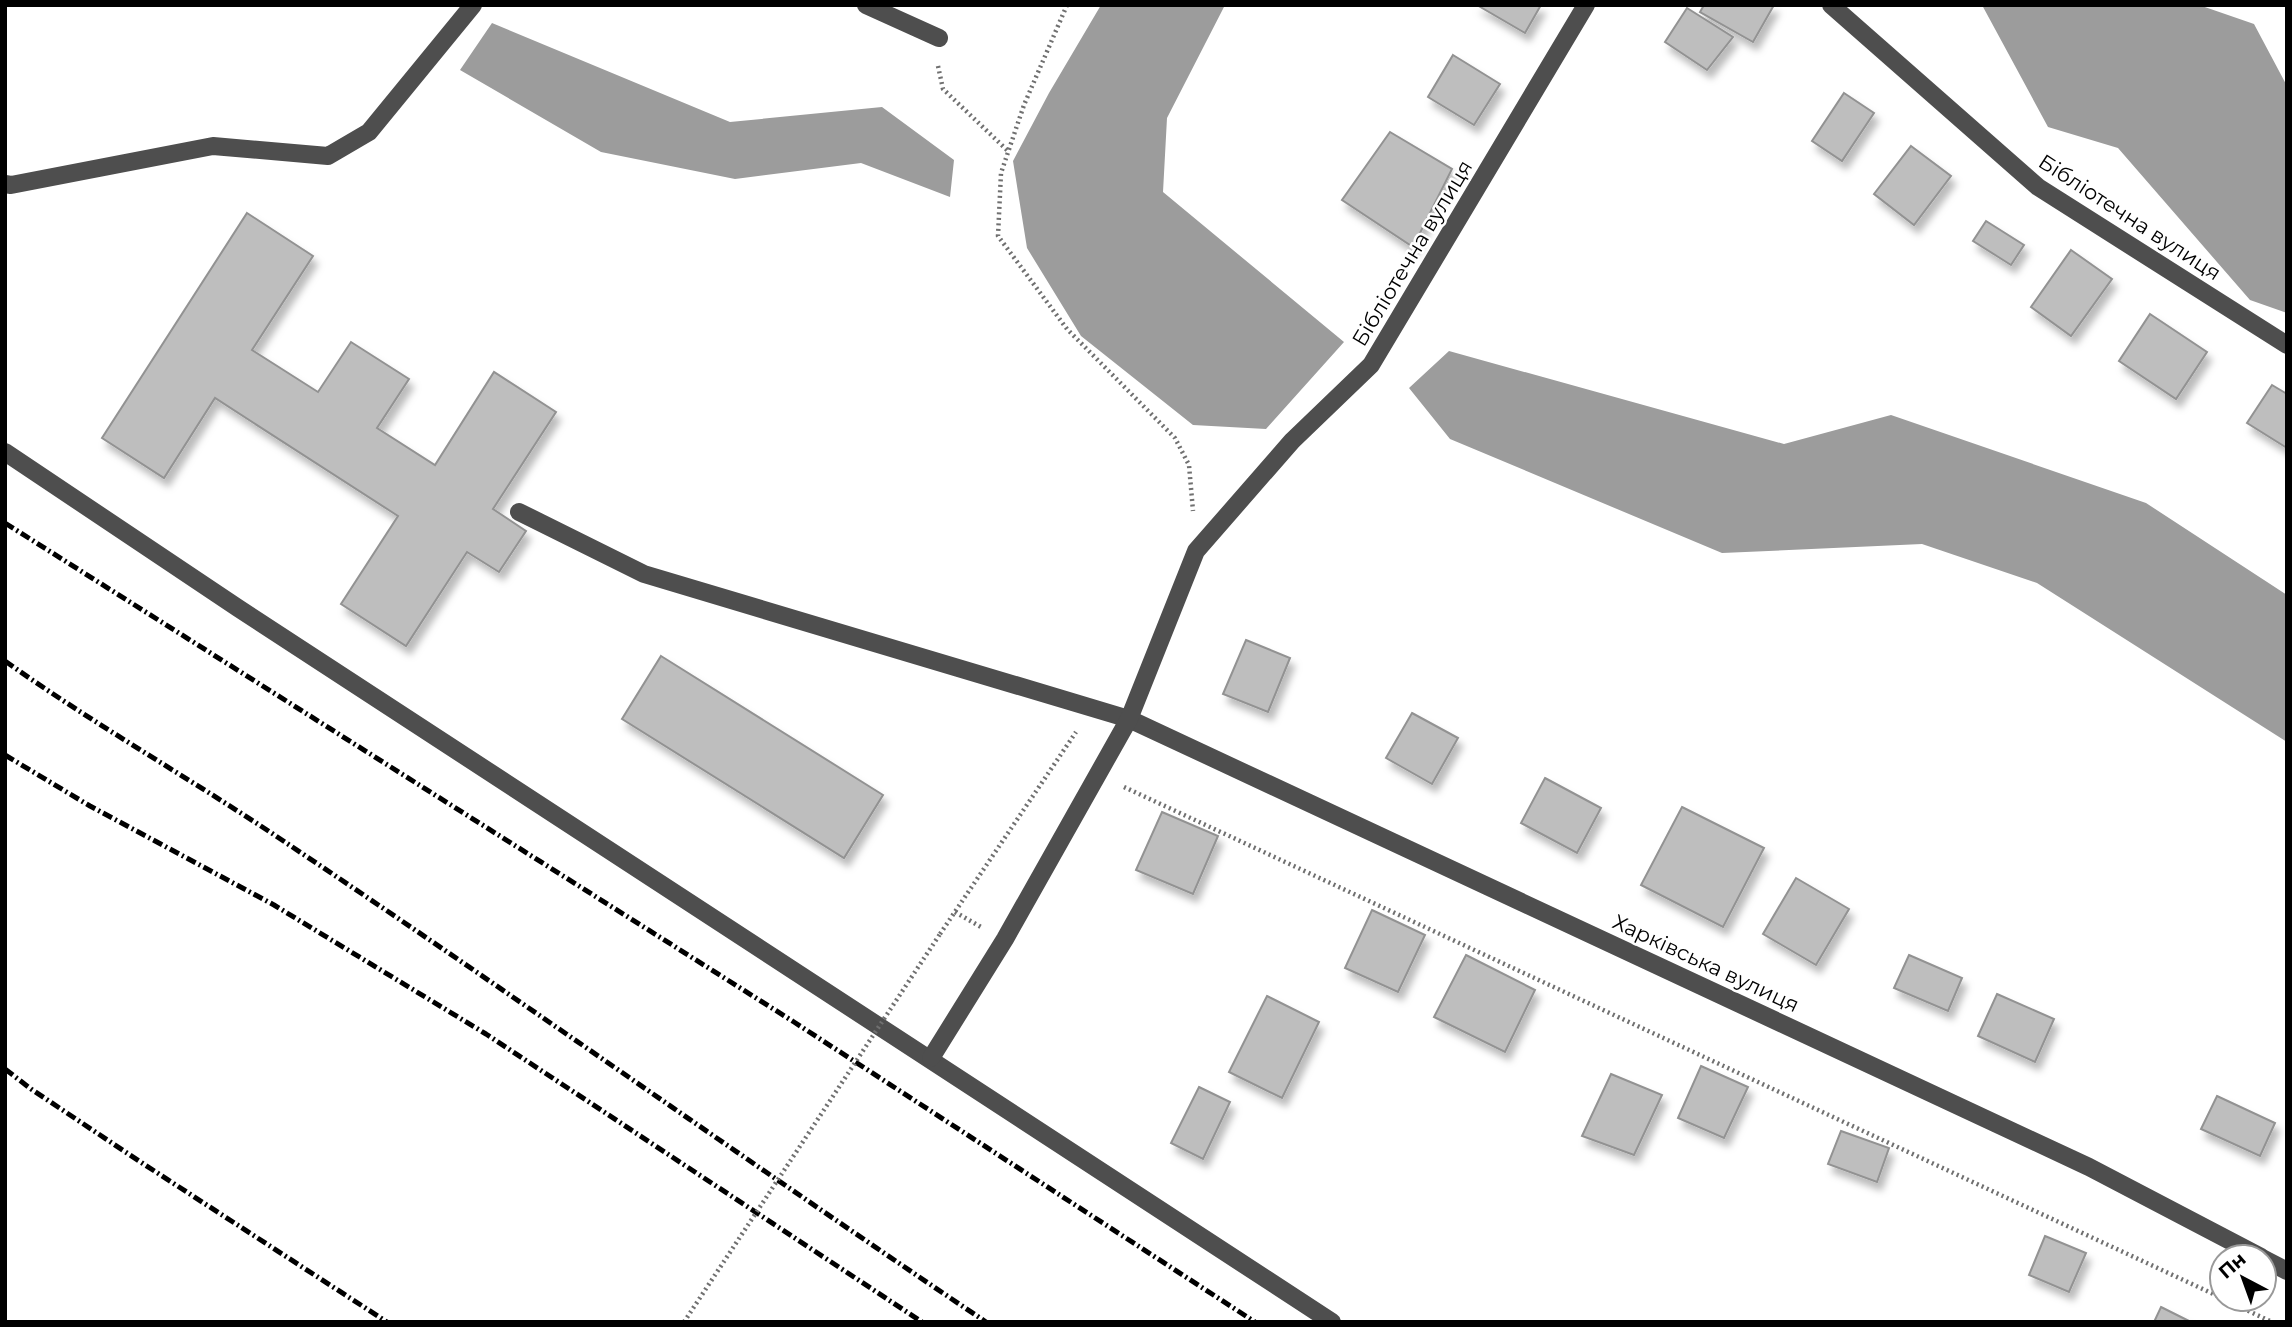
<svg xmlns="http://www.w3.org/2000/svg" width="2292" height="1327" font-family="Montserrat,sans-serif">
<defs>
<filter id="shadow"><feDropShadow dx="4.5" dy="8" stdDeviation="3.5" flood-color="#0004"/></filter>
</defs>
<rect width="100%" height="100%" fill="#fff"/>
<g fill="#9c9c9c">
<polygon points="1101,5 1225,5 1167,118 1163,192 1344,342 1266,429 1193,425 1081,336 1027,248 1013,161 1049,93"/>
<polygon points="1982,5 2199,5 2254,24 2287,86 2287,313 2250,300 2118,148 2048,127"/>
<polygon points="492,23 730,122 882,107 954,160 950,197 861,163 735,179 601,152 460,70"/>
<polygon points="1449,351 1784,444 1891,415 2146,503 2287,595 2287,742 2037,583 1922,544 1722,553 1450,439 1409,388"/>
</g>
<g fill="#bebebe" stroke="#929292" stroke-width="2" filter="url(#shadow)">
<polygon points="1477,5 1541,5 1525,33"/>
<polygon points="1704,5 1774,5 1753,42 1700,12"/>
<polygon points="1687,8 1733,37 1707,70 1665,42"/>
<polygon points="1453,55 1500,84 1474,125 1428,97"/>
<polygon points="1844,93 1874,113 1842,161 1812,141"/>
<polygon points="1390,132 1452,169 1413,247 1342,200"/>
<polygon points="1911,146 1951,176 1914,225 1874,194"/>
<polygon points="247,213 313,256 252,350 318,392 351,342 409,379 377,428 435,465 494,372 556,412 493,509 526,531 499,572 467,552 406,646 341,604 398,516 215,398 164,478 102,438"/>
<polygon points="1986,221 2024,245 2011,265 1973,241"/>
<polygon points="2071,250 2112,279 2071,336 2031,307"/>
<polygon points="2150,314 2207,352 2176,399 2119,361"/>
<polygon points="2272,385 2287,394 2287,448 2247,423"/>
<polygon points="1246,640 1290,658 1268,712 1223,694"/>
<polygon points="661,656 883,795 844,858 622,719"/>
<polygon points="1412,713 1458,738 1432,784 1386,758"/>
<polygon points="1545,778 1601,808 1577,853 1521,823"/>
<polygon points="1682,807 1764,848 1723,927 1641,885"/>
<polygon points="1162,812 1218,836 1193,894 1136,870"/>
<polygon points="1796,878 1849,909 1816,965 1763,934"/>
<polygon points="1372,910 1425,935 1398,992 1345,968"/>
<polygon points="1466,955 1535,990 1505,1052 1434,1017"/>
<polygon points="1909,955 1962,978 1948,1011 1894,988"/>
<polygon points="1997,994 2054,1019 2035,1062 1978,1036"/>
<polygon points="1267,996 1319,1022 1282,1098 1229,1072"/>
<polygon points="1701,1066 1748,1087 1724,1138 1678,1118"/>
<polygon points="1611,1074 1662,1095 1634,1155 1582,1136"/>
<polygon points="1199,1087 1230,1102 1203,1159 1171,1143"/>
<polygon points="2217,1096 2275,1123 2260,1156 2201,1129"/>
<polygon points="1841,1131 1889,1148 1877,1182 1828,1164"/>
<polygon points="2045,1236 2086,1253 2069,1292 2029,1275"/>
<polygon points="2161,1307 2191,1322 2154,1322"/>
</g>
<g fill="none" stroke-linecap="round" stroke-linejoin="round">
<g stroke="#707070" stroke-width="4.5" stroke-dasharray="2 3.5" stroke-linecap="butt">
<polyline points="1067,5 1024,105 1001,173 998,236 1067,329 1175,438 1189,465 1193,511"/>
<polyline points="938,66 943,89 1008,151"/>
<polyline points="1124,787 2222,1298"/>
<polyline points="955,912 981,927"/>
<polyline points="940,934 1076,732"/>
<polyline points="2223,1299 2272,1322"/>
</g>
<g stroke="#4e4e4e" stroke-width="18">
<polyline points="866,5 939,38"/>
<polyline points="1831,5 2038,187 2287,345"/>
<polyline points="5,184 11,185 213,146 328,156 369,132 473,5"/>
<polyline points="5,452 238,608 1332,1322"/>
<polyline points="519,512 644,574 1129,719 2089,1167 2261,1257"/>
<polyline points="931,1058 1005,939 1129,719 1196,551 1292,441 1371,365 1586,5"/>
<polyline points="2264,1259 2287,1271"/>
</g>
<g stroke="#000" stroke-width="5" stroke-dasharray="10 3.5 2 3.5" stroke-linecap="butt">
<polyline points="5,523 794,1022 1255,1322"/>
<path d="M5,661c86,61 177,113 265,171 240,160 476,329 716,490"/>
<polyline points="5,755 90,806 274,905 486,1034 922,1322"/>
<polyline points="5,1069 31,1089 139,1161 387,1322"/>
</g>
<polyline stroke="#707070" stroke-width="4.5" stroke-dasharray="2 3.5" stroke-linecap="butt" points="684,1322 940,934"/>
</g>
<g text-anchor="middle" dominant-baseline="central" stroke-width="5" stroke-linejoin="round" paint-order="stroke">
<g font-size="21" fill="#000" stroke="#fff">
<text transform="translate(2130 217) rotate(33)">Бібліотечна вулиця</text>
<text transform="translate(1412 253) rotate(-59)">Бібліотечна вулиця</text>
<text transform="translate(1706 963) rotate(25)">Харківська вулиця</text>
</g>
</g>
<rect width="2292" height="1327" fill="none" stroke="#000000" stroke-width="14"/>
<g transform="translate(2243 1278) rotate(319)"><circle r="33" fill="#ffffff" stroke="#999999" stroke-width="2"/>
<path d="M0-5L12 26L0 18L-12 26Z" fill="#000000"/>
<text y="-10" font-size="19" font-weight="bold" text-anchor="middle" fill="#000000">Пн</text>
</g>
</svg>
